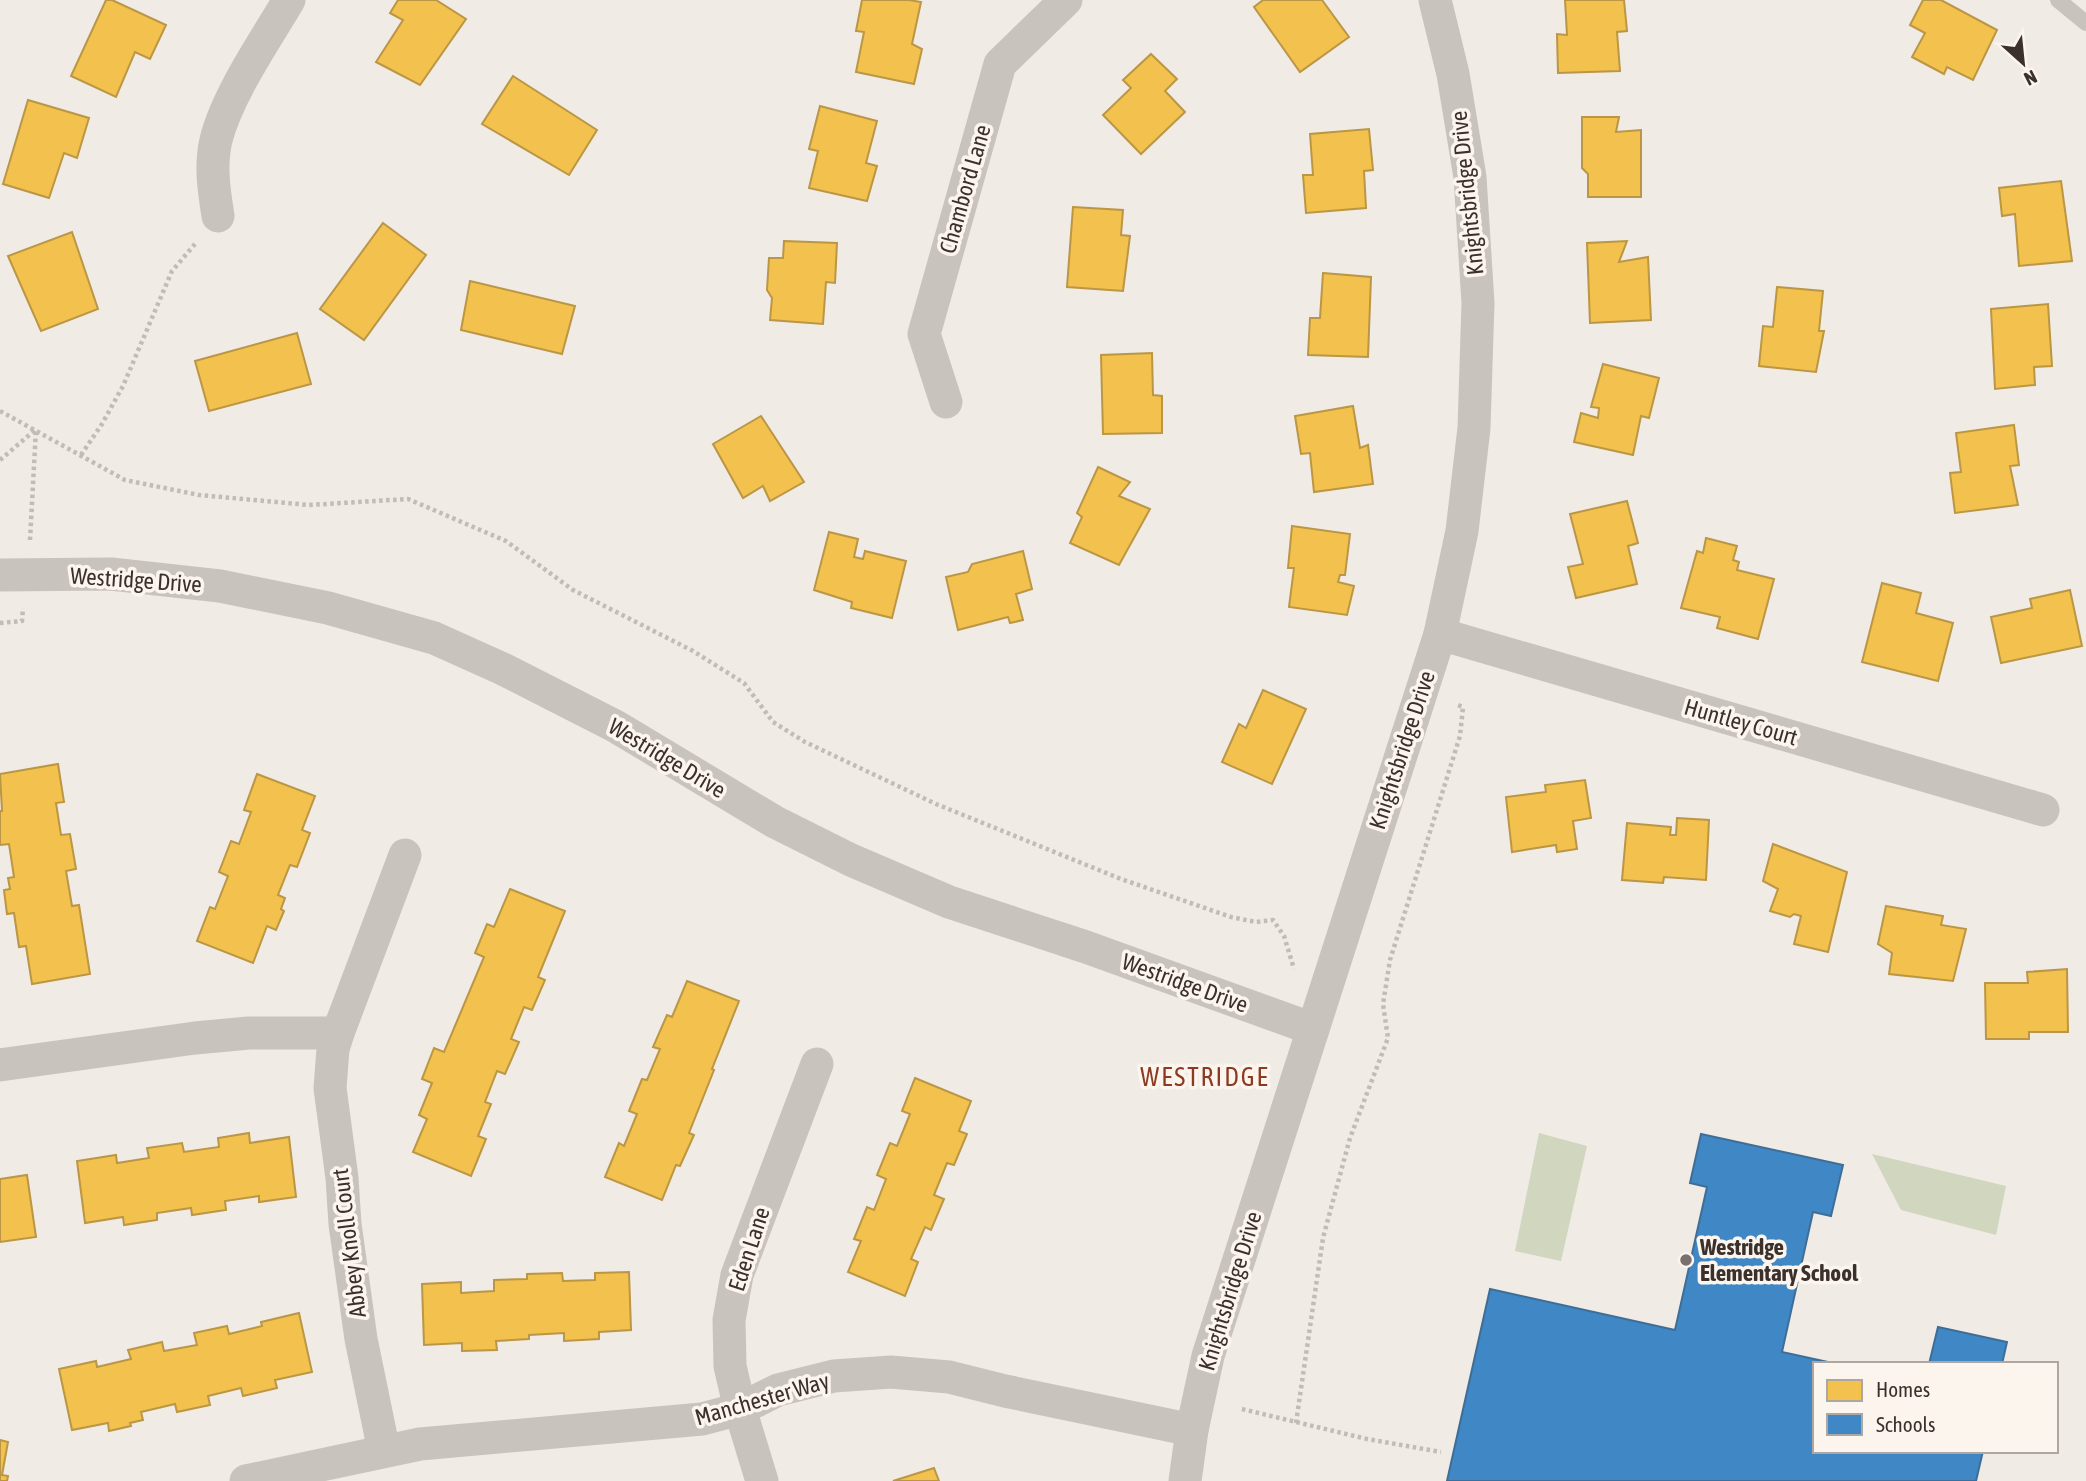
<svg xmlns="http://www.w3.org/2000/svg" width="2086" height="1481" font-family="'Asap Condensed',sans-serif">
<rect width="100%" height="100%" fill="#f0ebe5"/>
<g fill="#d1d6bf">
<polygon points="1539,1133 1587,1146 1561,1261 1515,1251"/>
<polygon points="1872,1154 2006,1186 1996,1235 1901,1210"/>
</g>
<g fill="#f2c14e" stroke="#bb9644" stroke-width="2">
<polygon points="106,0 112,0 166,25 150,59 135,52 116,97 71,76"/>
<polygon points="398,0 436,0 466,19 420,85 376,62 403,20 390,13"/>
<polygon points="862,0 909,0 921,2 912,44 922,49 914,84 856,72 864,32 856,31"/>
<polygon points="1263,0 1322,0 1349,37 1300,72 1254,7"/>
<polygon points="1565,0 1624,0 1627,31 1617,32 1620,71 1558,73 1557,34 1567,35"/>
<polygon points="1923,0 1941,0 1997,30 1973,80 1947,67 1944,74 1912,57 1925,33 1910,25"/>
<polygon points="1151,54 1177,79 1165,91 1185,112 1141,154 1103,115 1131,88 1123,80"/>
<polygon points="513,76 597,130 569,175 482,124"/>
<polygon points="28,100 89,118 77,158 64,153 49,198 3,184"/>
<polygon points="820,106 877,121 866,163 877,166 867,201 809,188 818,151 809,149"/>
<polygon points="1582,117 1619,117 1616,132 1641,130 1641,197 1588,197 1588,174 1582,168"/>
<polygon points="1369,129 1373,170 1364,171 1366,208 1306,213 1303,175 1313,175 1310,134"/>
<polygon points="2061,181 2072,261 2019,266 2015,214 2002,216 1999,188"/>
<polygon points="1073,207 1123,210 1121,235 1130,236 1123,291 1067,287"/>
<polygon points="383,223 426,255 364,340 320,309"/>
<polygon points="72,232 98,309 41,331 8,256"/>
<polygon points="784,241 837,243 835,283 826,282 823,324 770,320 772,298 767,290 769,258 783,258"/>
<polygon points="1627,241 1619,262 1648,257 1651,320 1590,323 1587,243"/>
<polygon points="1323,273 1371,277 1368,357 1308,355 1310,318 1320,318"/>
<polygon points="470,281 575,306 562,354 461,330"/>
<polygon points="1777,287 1823,291 1819,331 1824,331 1816,372 1759,366 1763,326 1773,327"/>
<polygon points="2048,304 2052,366 2034,367 2035,385 1995,389 1991,309"/>
<polygon points="297,333 311,384 209,411 195,361"/>
<polygon points="1152,353 1153,395 1162,396 1162,433 1103,434 1101,355"/>
<polygon points="1603,364 1659,378 1649,418 1641,416 1633,455 1574,442 1581,413 1598,418 1599,408 1591,407"/>
<polygon points="1353,406 1360,448 1368,445 1373,484 1314,492 1310,453 1301,454 1295,416"/>
<polygon points="761,416 804,482 770,501 763,486 743,498 713,444"/>
<polygon points="2014,425 2019,465 2010,466 2018,505 1955,513 1950,473 1961,472 1956,433"/>
<polygon points="1098,467 1130,482 1119,496 1150,509 1119,565 1070,543 1082,517 1077,513"/>
<polygon points="1627,501 1638,543 1628,546 1637,584 1576,598 1568,567 1583,564 1570,514"/>
<polygon points="1292,526 1350,534 1345,575 1340,575 1338,582 1354,586 1347,615 1289,607 1294,568 1288,568"/>
<polygon points="829,532 858,539 854,557 863,559 865,551 906,561 892,618 851,608 852,602 814,590"/>
<polygon points="1706,538 1737,546 1733,560 1739,562 1737,570 1774,579 1758,639 1717,628 1720,617 1681,608 1697,551 1703,553"/>
<polygon points="1023,551 1032,589 1016,594 1023,620 1010,623 1008,617 958,630 946,577 968,572 972,564"/>
<polygon points="1882,583 1921,593 1916,613 1953,623 1938,681 1862,662"/>
<polygon points="2070,590 2082,646 2001,663 1991,617 2032,608 2030,599"/>
<polygon points="1263,690 1306,709 1272,784 1222,762 1239,724 1246,728"/>
<polygon points="58,764 64,802 56,803 61,835 70,834 76,869 66,871 72,906 79,905 90,974 32,984 26,946 19,947 14,913 7,914 4,890 10,889 8,878 14,877 9,844 0,845 0,811 2,811 0,774"/>
<polygon points="257,774 315,796 302,830 310,833 297,867 290,865 278,895 285,898 281,909 284,911 276,930 267,926 253,963 197,941 210,907 215,909 228,876 219,872 231,841 239,844 251,812 244,810"/>
<polygon points="1585,780 1591,818 1573,821 1577,849 1557,852 1556,845 1512,852 1506,797 1546,792 1545,785"/>
<polygon points="1677,818 1709,820 1706,880 1664,877 1663,883 1622,880 1627,823 1671,827 1670,835 1676,835"/>
<polygon points="1773,844 1847,872 1828,952 1794,944 1801,916 1794,914 1790,917 1770,911 1778,889 1763,881"/>
<polygon points="510,889 565,911 538,977 545,980 532,1010 524,1007 511,1039 519,1042 505,1074 497,1071 485,1102 491,1104 478,1136 486,1139 471,1176 413,1152 427,1119 419,1115 432,1083 422,1079 434,1048 444,1052 484,957 475,953 487,924 494,927"/>
<polygon points="1886,906 1943,916 1941,925 1966,929 1953,981 1889,974 1892,953 1878,944"/>
<polygon points="2067,969 2068,1032 2029,1032 2029,1039 1986,1039 1985,983 2028,983 2027,972"/>
<polygon points="687,981 739,1001 712,1069 714,1070 689,1133 694,1135 680,1166 676,1165 662,1200 605,1177 619,1143 624,1146 637,1114 629,1111 642,1079 647,1080 660,1049 653,1047 667,1015 672,1017"/>
<polygon points="915,1078 971,1101 959,1131 967,1134 954,1165 947,1163 934,1195 944,1199 931,1230 925,1227 911,1259 918,1262 905,1296 848,1272 861,1241 854,1239 867,1207 874,1210 886,1179 877,1175 890,1143 897,1146 910,1114 902,1111"/>
<polygon points="249,1133 250,1143 289,1137 296,1197 259,1202 259,1196 225,1201 226,1210 192,1215 191,1208 157,1213 157,1220 124,1225 123,1217 85,1223 77,1161 116,1155 117,1163 149,1158 147,1148 182,1143 184,1152 219,1147 218,1138"/>
<polygon points="27,1175 36,1237 0,1242 0,1179"/>
<polygon points="629,1272 631,1330 599,1332 599,1339 564,1341 564,1333 529,1335 529,1339 496,1341 497,1350 462,1351 462,1343 424,1345 422,1284 461,1282 461,1293 494,1291 494,1280 527,1279 527,1274 562,1273 563,1281 595,1280 595,1273"/>
<polygon points="299,1313 312,1372 275,1380 277,1388 243,1396 241,1388 208,1396 210,1405 177,1412 175,1404 141,1412 143,1420 130,1423 131,1426 109,1431 108,1423 72,1430 59,1369 96,1361 97,1367 131,1359 128,1350 162,1342 164,1351 197,1345 194,1333 227,1326 229,1334 262,1326 261,1322"/>
<polygon points="0,1440 8,1442 2,1475 8,1476 7,1481 0,1481"/>
<polygon points="934,1468 939,1481 893,1481"/>
</g>
<g fill="#3f88c5" stroke="#3e6e97" stroke-width="2">
<polygon points="1701,1134 1843,1165 1831,1216 1813,1212 1782,1352 1837,1364 1815,1364 1815,1451 1983,1451 1976,1481 1447,1481 1490,1289 1675,1330 1707,1187 1690,1183"/>
<polygon points="1938,1327 2007,1342 2002,1364 1929,1364"/>
</g>
<g fill="none" stroke-linecap="round" stroke-linejoin="round">
<g stroke="#c2bbb6" stroke-width="4.5" stroke-dasharray="3.5 3.5" stroke-linecap="butt">
<polyline points="0,411 125,480 199,495 309,505 408,499 506,541 573,590 693,651 744,683 773,722 805,742 936,804 1121,879 1231,917 1256,922 1273,920 1284,936 1294,969"/>
<polyline points="81,455 102,424 123,386 172,271 195,244"/>
<polyline points="0,460 35,430"/>
<polyline points="30,540 36,429"/>
<polyline points="0,623 22,621 23,608"/>
<polyline points="1242,1409 1367,1439 1441,1452"/>
<polyline points="1296,1423 1323,1238 1350,1138 1388,1038 1383,1004 1390,960 1460,736 1463,707 1455,704"/>
</g>
<polyline stroke="#c9c3be" stroke-width="16" points="2058,0 2086,23"/>
<g stroke="#c9c3be" stroke-width="33">
<path d="M218,216c-4,-25 -8,-51 -2,-76 11,-45 49,-99 73,-140"/>
<polyline points="946,402 924,334 1000,64 1066,0"/>
<polyline points="0,575 111,574 220,586 328,608 434,638 503,669 615,726 775,822 851,860 949,902 1086,947 1313,1029"/>
<polyline points="1440,634 2043,810"/>
<polyline points="0,1065 195,1038 249,1033 338,1033"/>
<polyline points="384,1451 361,1339 345,1224 342,1178 330,1088 333,1049 338,1033 405,855"/>
<polyline points="246,1481 420,1444 702,1419 740,1409 778,1390 834,1376 891,1372 949,1377 1005,1391 1192,1430"/>
<polyline points="762,1481 740,1409 730,1366 729,1320 737,1275 817,1064"/>
<polyline points="1185,1481 1192,1430 1208,1356 1440,634 1462,531 1474,428 1478,303 1470,177 1453,74 1435,0"/>
</g>
</g>
<circle fill="#7a716c" stroke="#fbf5ee" stroke-width="2.5" cx="1686" cy="1260" r="7"/>
<g text-anchor="middle" dominant-baseline="central" stroke-width="7" stroke-linejoin="round" paint-order="stroke">
<g font-size="23" fill="#3b302b" stroke="#fbf5ee">
<text transform="translate(965 189) rotate(-74)">Chambord Lane</text>
<text transform="translate(1467 193) rotate(-96)">Knightsbridge Drive</text>
<text transform="translate(136 580) rotate(4)">Westridge Drive</text>
<text transform="translate(1741 722) rotate(16)">Huntley Court</text>
<text transform="translate(1402 750) rotate(-72)">Knightsbridge Drive</text>
<text transform="translate(667 758) rotate(31)">Westridge Drive</text>
<text transform="translate(1185 983) rotate(20)">Westridge Drive</text>
<text transform="translate(349 1243) rotate(-97)">Abbey Knoll Court</text>
<text transform="translate(749 1249) rotate(-72)">Eden Lane</text>
<text transform="translate(1230 1291) rotate(-73)">Knightsbridge Drive</text>
<text transform="translate(762 1399) rotate(-16)">Manchester Way</text>
</g>
<g font-size="23" font-weight="bold" fill="#3b302b" stroke="#fbf5ee" text-anchor="start">
<text x="1700" y="1247">Westridge<tspan x="1700" dy="26">Elementary School</tspan></text>
</g>
<g font-size="26" letter-spacing="2" fill="#8c3b22" stroke="#fbf5ee">
<text x="1205" y="1077">WESTRIDGE</text>
</g>
</g>
<rect x="1813" y="1362" width="245" height="91" fill="#fbf5ee" stroke="#aea6a0" stroke-width="2"/>
<rect x="1827" y="1380" width="35" height="21" fill="#f2c14e" stroke="#aea6a0" stroke-width="2"/>
<text x="1876" y="1397" font-size="21" fill="#3b302b">Homes</text>
<rect x="1827" y="1414" width="35" height="21" fill="#3f88c5" stroke="#aea6a0" stroke-width="2"/>
<text x="1876" y="1432" font-size="21" fill="#3b302b">Schools</text>
<g transform="translate(2023 63) rotate(153)" stroke="#fbf5ee" stroke-width="5" paint-order="stroke">
<path d="M0-5L12 26L0 18L-12 26Z" fill="#3b302b"/>
<text y="-10" font-size="19" font-weight="bold" text-anchor="middle" fill="#3b302b">N</text>
</g>
</svg>
